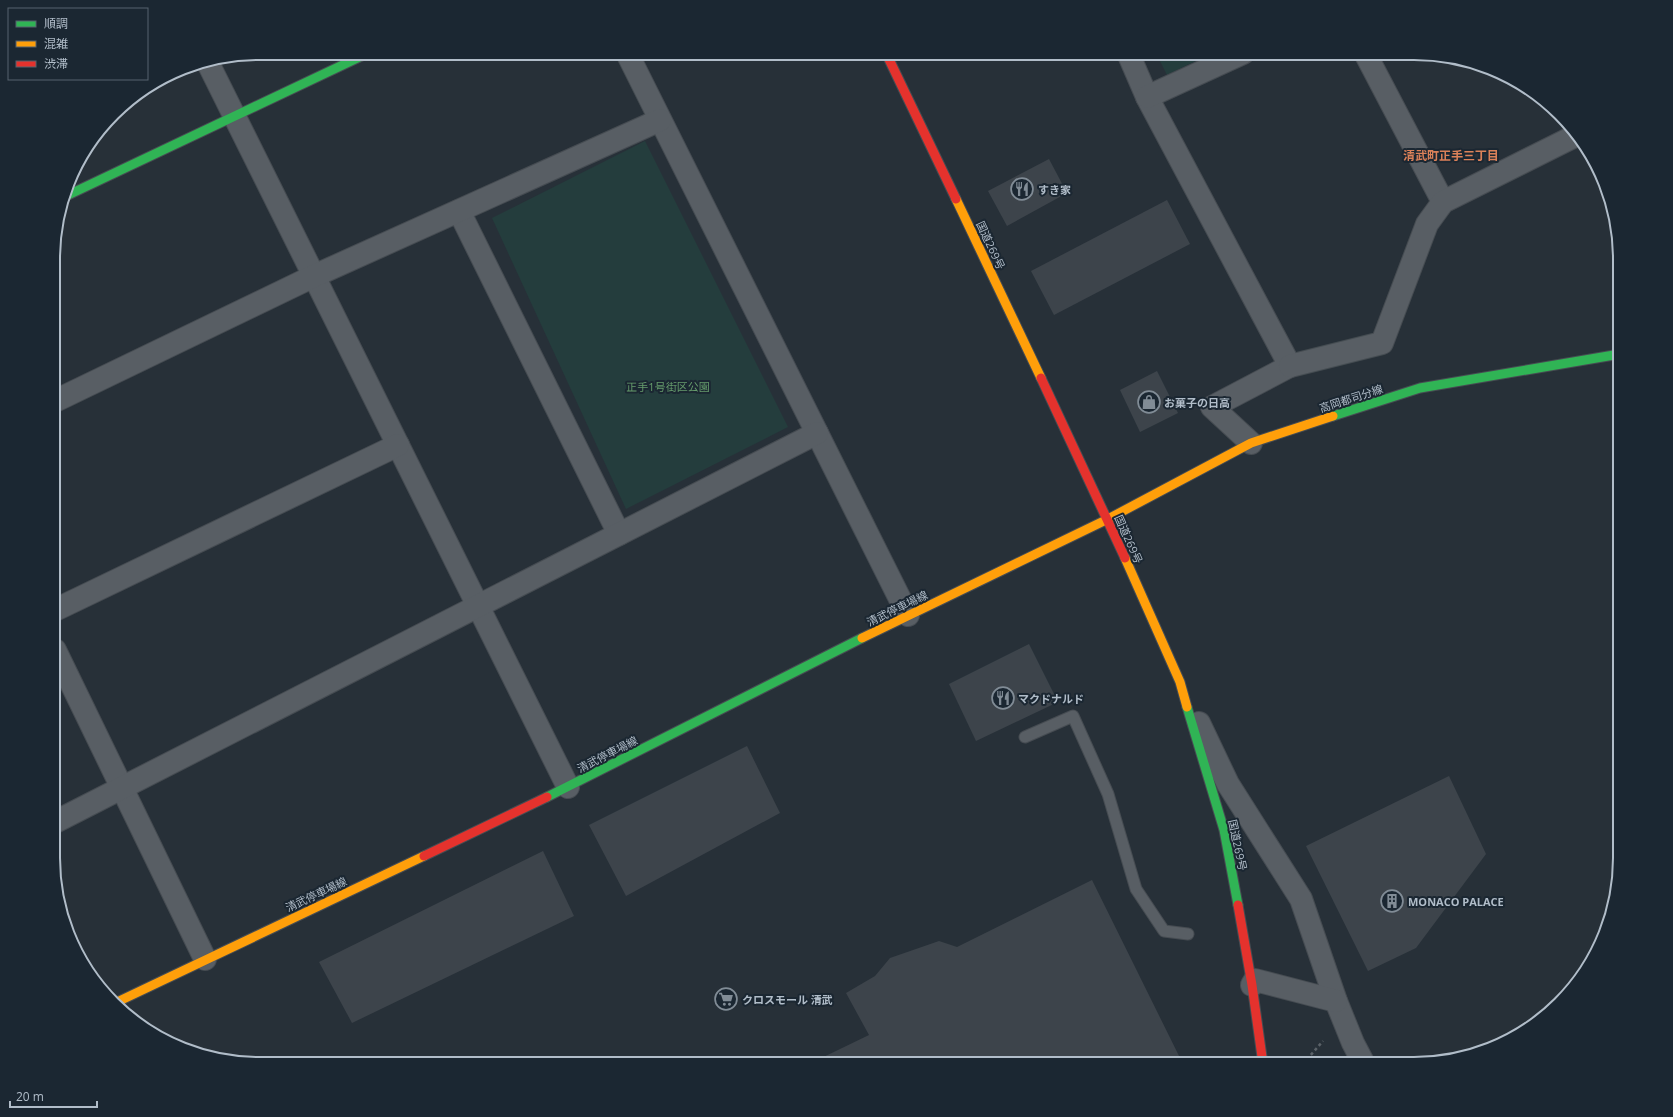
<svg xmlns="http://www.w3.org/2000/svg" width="1673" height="1117" font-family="'Open Sans','Noto Sans JP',sans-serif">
<rect width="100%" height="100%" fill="#273038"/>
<g fill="#243d3d">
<polygon points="1156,53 1212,53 1167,75"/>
<polygon points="645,141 788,427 626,509 492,218"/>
</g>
<g fill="#3d444b">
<polygon points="1049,159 1067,193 1007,226 988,191"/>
<polygon points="1167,200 1190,244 1054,315 1031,271"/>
<polygon points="1157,371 1178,413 1140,432 1120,390"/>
<polygon points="1029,644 1058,702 976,741 949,684"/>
<polygon points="747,746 780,813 626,896 589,825"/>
<polygon points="1449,776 1486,854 1416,948 1368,971 1306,846"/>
<polygon points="543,851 574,916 352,1023 319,962"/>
<polygon points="1092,880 1183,1064 809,1064 869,1035 846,993 875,976 890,958 939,941 957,947"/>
</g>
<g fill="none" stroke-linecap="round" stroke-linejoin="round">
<g stroke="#464c52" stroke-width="13">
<polyline id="lane" points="1025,737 1073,716 1108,794 1136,889 1164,931 1188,934"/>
</g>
<g stroke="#464c52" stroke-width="24">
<g id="street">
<polyline points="627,53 908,615"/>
<polyline points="1128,53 1147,97 1290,366 1212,407 1251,443"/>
<polyline points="1365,53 1443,202"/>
<polyline points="208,63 568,787"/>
<polyline points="1147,97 1243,53"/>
<polyline points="459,211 619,534"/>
<polyline points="1290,366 1382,343 1427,224 1443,202 1577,135"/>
<polyline points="55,401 314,276 660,120"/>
<polyline points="55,610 398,445"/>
<polyline points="55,650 205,959"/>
<polyline points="1199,723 1228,784 1301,899 1336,1001 1353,1043 1364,1064"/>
<polyline points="55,822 817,433"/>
<polyline points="1252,985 1255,980 1336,1001"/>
</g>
</g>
<g stroke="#464c52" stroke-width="11">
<g id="fast">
<polyline points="66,196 368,53"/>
<polyline points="1333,416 1420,388 1620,354"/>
<polyline points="1187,707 1224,830 1238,905"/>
<polyline points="547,797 862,638"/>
</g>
</g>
<g stroke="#464c52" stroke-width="11">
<g id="slow">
<polyline points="956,199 1041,378"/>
<polyline points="1108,519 1251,443 1333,416"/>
<polyline points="1125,558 1180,682 1187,707"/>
<polyline points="862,638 1108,519"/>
<polyline points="115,1003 424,856"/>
</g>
</g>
<g stroke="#464c52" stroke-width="11">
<g id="jam">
<polyline points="886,53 956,199"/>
<polyline points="1041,378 1125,558"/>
<polyline points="424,856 547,797"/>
<polyline points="1238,905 1252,985 1263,1064"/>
</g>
</g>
<polyline stroke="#5b6268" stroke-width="2.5" stroke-dasharray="3 3" stroke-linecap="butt" points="1303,1064 1323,1041"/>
<use href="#lane" stroke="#585e64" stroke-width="11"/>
<use href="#street" stroke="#585e64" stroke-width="22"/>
<use href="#fast" stroke="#30b455" stroke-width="9"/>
<use href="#slow" stroke="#ff9f0a" stroke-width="9"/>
<use href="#jam" stroke="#e5322d" stroke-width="9"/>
</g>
<defs>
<g id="restaurant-ring" transform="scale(1.15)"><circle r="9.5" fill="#1b2732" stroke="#818c96" stroke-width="1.5"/><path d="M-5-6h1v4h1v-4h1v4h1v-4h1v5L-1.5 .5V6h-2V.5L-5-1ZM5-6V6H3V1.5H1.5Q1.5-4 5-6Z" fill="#818c96"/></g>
<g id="shop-ring" transform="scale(1.15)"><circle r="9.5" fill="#1b2732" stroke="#818c96" stroke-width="1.5"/><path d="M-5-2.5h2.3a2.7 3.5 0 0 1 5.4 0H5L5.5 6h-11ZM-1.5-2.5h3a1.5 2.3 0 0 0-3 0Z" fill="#818c96"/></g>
<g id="building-ring" transform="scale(1.15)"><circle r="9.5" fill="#1b2732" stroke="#818c96" stroke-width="1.5"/><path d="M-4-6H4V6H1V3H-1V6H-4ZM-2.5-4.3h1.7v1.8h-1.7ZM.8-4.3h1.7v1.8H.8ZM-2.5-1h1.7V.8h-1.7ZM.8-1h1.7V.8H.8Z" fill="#818c96"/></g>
<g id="supermarket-ring" transform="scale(1.15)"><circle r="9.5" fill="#1b2732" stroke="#818c96" stroke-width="1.5"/><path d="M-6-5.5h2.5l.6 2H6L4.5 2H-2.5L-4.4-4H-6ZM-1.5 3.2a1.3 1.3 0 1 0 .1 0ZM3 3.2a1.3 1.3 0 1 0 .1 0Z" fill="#818c96"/></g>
</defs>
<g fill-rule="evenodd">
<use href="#restaurant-ring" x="1022" y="189"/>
<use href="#shop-ring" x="1149" y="402"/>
<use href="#restaurant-ring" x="1003" y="698"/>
<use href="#building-ring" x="1392" y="901"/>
<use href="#supermarket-ring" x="726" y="999"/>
</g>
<g text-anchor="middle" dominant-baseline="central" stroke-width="4" stroke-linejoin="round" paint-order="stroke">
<g font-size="11" font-weight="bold" fill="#b1bdc9" stroke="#1b2732" text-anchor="start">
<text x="1038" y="189">すき家</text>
<text x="1164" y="402">お菓子の日高</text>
<text x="1018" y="698">マクドナルド</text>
<text x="1408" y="901">MONACO PALACE</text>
<text x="742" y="999">クロスモール 清武</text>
</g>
<g font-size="11" fill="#b1bdc9" stroke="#1b2732">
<text transform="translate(991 245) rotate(65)">国道269号</text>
<text transform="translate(1351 398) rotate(-18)">高岡都司分線</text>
<text transform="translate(1129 539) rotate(66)">国道269号</text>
<text transform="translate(897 608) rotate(-26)">清武停車場線</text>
<text transform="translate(607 754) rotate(-27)">清武停車場線</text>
<text transform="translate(1238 845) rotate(78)">国道269号</text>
<text transform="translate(316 894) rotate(-25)">清武停車場線</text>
</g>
<g font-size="11" fill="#669c6c" stroke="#1b2732">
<text x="668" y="386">正手1号街区公園</text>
</g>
<g font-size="12" font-weight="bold" fill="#db8159" stroke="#1b2732">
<text x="1451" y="155">清武町正手三丁目</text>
</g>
</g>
<path d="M0 0H1673V1117H0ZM259 60H1414A199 199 0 0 1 1613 259V858A199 199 0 0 1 1414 1057H259A199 199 0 0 1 60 858V259A199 199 0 0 1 259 60Z" fill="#1b2732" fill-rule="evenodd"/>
<path fill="none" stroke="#b1bdc9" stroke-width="2" d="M259 60H1414A199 199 0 0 1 1613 259V858A199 199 0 0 1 1414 1057H259A199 199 0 0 1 60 858V259A199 199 0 0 1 259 60Z"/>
<rect x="8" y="8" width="140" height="72" fill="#1b2732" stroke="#57636e"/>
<rect x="16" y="21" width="20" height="6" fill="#30b455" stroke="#57636e"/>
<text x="44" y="28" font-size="12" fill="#b1bdc9">順調</text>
<rect x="16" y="41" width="20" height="6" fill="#ff9f0a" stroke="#57636e"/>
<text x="44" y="48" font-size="12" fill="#b1bdc9">混雑</text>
<rect x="16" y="61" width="20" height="6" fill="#e5322d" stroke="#57636e"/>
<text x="44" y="68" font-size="12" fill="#b1bdc9">渋滞</text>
<path d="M10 1101v6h87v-6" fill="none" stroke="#b1bdc9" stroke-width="2"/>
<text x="16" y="1101" font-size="12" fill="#b1bdc9" stroke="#1b2732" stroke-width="3" paint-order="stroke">20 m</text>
</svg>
